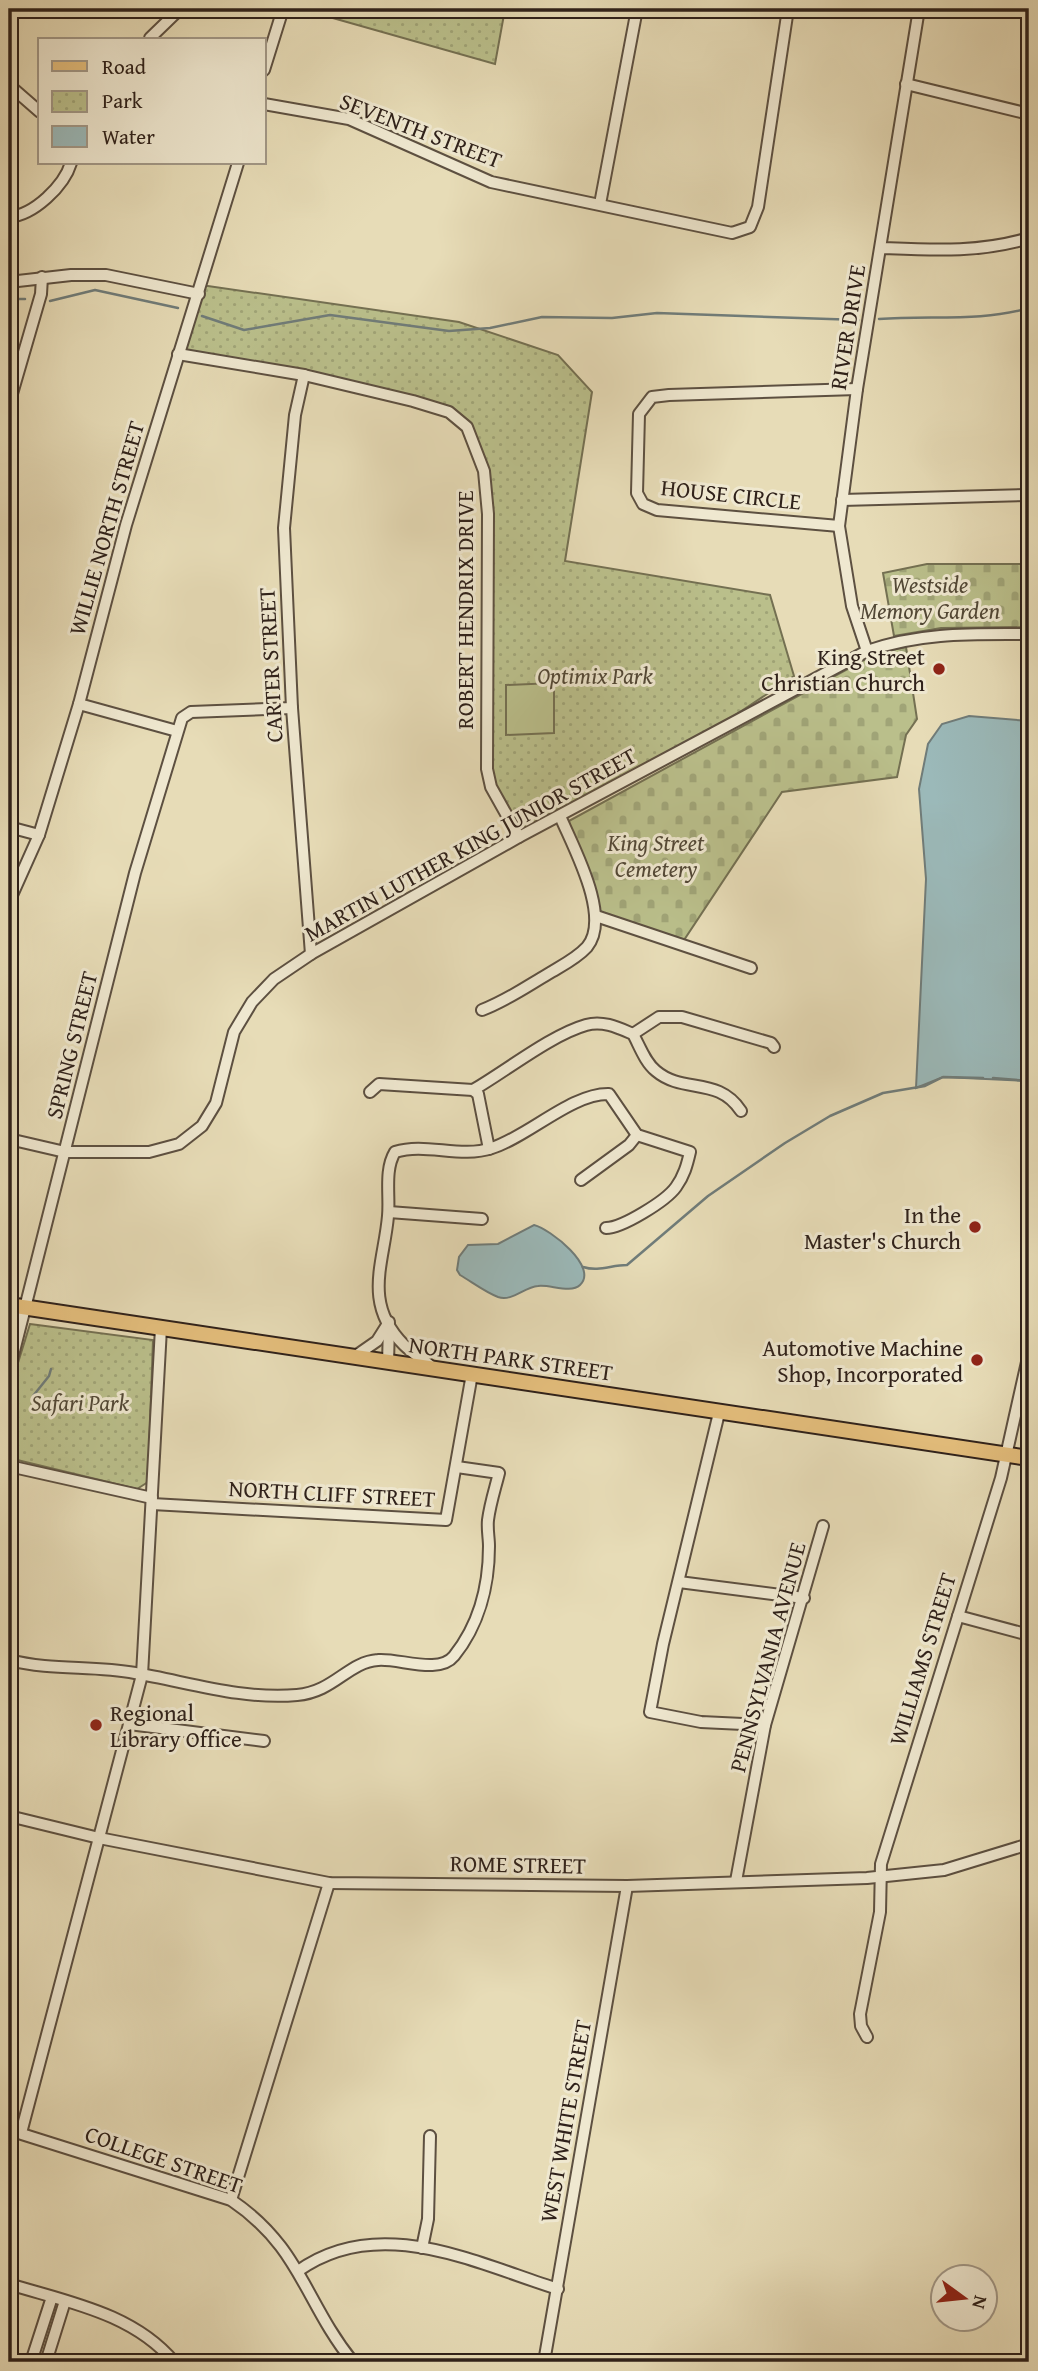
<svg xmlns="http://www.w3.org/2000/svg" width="1038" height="2371" font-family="'Gentium Book Plus',serif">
<defs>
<pattern id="cemetery-stones" width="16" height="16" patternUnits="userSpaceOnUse" patternTransform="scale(1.75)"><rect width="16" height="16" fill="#babf8b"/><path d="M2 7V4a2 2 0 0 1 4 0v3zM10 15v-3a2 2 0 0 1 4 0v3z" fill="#a0a477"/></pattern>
<pattern id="park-dots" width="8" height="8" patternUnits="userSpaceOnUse" patternTransform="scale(1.75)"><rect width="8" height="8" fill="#babf8b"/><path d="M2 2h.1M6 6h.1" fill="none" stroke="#a0a477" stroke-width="1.8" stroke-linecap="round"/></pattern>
</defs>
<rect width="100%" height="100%" fill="#e7dcb7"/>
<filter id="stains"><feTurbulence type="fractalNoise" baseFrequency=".00286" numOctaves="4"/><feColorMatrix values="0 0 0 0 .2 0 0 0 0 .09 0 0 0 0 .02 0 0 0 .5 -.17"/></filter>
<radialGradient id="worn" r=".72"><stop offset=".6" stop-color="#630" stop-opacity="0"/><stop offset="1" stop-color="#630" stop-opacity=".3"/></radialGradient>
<g fill="url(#cemetery-stones)" stroke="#747052" stroke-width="2">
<polygon points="927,564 1029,564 1029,627 941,628 894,636 883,573"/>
<polygon points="906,647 917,719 906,735 897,777 782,792 684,940 601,913 567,822 877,653"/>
</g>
<g fill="url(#park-dots)" stroke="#747052" stroke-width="2">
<polygon points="301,9 505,9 495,64"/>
<polygon points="201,285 459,322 558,355 592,392 565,561 770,595 794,676 680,752 519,837 491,787 488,514 477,447 449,412 413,401 178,354"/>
<polygon points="30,1324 153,1340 148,1482 137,1489 9,1458 9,1392"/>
</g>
<polygon fill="#babf8b" stroke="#747052" stroke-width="2" points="554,683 554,733 506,735 506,685"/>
<g fill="#9bb9b9" stroke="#707c79" stroke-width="2">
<polygon points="969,716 1029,721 1029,1081 943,1077 916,1088 926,879 919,789 928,744 942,724"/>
<path d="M534,1225c16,4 65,42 46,60 -9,9 -31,-1 -42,1 -14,1 -26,16 -40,11 -13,-5 -26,-15 -38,-22l-3,-5 2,-13 9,-12 30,-1z"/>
</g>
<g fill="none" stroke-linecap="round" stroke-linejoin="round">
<g stroke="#707c79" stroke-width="2.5">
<polyline points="9,299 25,299"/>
<polyline points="50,301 95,290 178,308"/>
<polyline points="202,316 244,330 330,315 449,331 490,328 542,317 612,318 657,313 859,320"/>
<path d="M879,319c51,-4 101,3 150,-11"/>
<polyline points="993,1078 1029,1081"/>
<path d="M583,1267c16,5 28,-2 44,-2l81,-69 77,-53 45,-27 53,-23 42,-7 18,-9 40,1"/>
<polyline points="33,1396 49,1376 51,1369"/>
</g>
<g stroke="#5d5041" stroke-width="14">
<g id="minor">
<polyline points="150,38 180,9"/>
<polyline points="264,70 283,9"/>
<polyline points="906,84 1029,114"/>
<polyline points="9,85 40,112"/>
<polyline points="264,104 349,119 491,182 732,233 750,227 758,207 788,9"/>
<polyline points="600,204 637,9"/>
<path d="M9,217c25,-2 55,-31 62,-54"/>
<path d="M881,248c51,2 99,5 148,-10"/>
<polyline points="9,282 71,275 106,275 199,294"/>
<polyline points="178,354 304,375 413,401 449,412 467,427 484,471 488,514 487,769 491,787 519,837"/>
<polyline points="304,375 295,415 284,528 292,708 311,954"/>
<polyline points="9,404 41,294 42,277"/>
<polyline points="842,500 1029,495"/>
<polyline points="839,526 657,510 643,504 637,493 639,414 652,397 669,395 857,389"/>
<polyline points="867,651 852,606 839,526 857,389 919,9"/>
<polyline points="79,704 177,731"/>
<polyline points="9,827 39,835"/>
<polyline points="9,902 39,835 79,704 126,525 238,163"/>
<polyline points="596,916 751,968"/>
<path d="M482,1010c24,-9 44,-23 66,-36 13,-8 28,-15 39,-27 25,-30 -14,-100 -27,-131"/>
<polyline points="633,1034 659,1017 682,1017 771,1043 774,1047"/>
<path d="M473,1090c33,-19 78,-55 113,-65 17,-5 33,3 47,9 7,13 12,28 23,37 27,23 62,5 85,40"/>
<polyline points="370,1092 379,1084 473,1090 478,1094 489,1149"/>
<path d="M9,1139l56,13h84l30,-8 23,-18 14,-23 18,-71 18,-30 22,-23 37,-25 208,-117 348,-186c54,-19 106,-17 162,-17"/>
<polyline points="581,1180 629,1145 637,1135"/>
<polyline points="389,1212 482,1219"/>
<polyline points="354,1357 377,1341 389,1322"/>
<polyline points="388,1363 389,1325"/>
<path d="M433,1368c-9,-8 -21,-15 -29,-23 -42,-42 -20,-82 -16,-129 2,-20 -4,-46 7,-64 31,-10 65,7 97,-4 37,-12 80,-55 117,-54l28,41 53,17c-3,13 -6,24 -14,35 -10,14 -54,41 -70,41"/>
<polyline points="9,1371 135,873 182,718 191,712 292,708"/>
<polyline points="719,1413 663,1644 650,1712 701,1722 765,1725"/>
<polyline points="9,1466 152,1498"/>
<polyline points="152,1504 446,1520 472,1374"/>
<polyline points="679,1582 804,1598"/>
<polyline points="958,1616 1029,1635"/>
<path d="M9,1660c44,11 83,5 126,13 53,9 107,27 162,22 37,-3 51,-33 81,-35 21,-2 61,15 76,-4 25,-31 35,-71 35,-110 0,-8 -2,-17 -1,-26 2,-16 7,-31 11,-47l-42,-6"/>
<polyline points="129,1724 264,1741"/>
<polyline points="9,1816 99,1838 329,1883 627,1886 867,1878 944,1870 1029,1844"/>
<polyline points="736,1881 765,1725 823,1526"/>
<polyline points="867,2037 861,2026 860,2014 880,1912 881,1864 1001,1478 1029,1353"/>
<path d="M9,2130l222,70c70,47 74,103 122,162"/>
<polyline points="21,2133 142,1675 161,1328"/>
<polyline points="231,2200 329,1883"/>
<polyline points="422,2248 428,2219 430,2136"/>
<path d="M298,2271c81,-58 177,-8 260,18"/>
<path d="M9,2284c58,18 124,29 165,78"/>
<polyline points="31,2362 52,2297"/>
<polyline points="46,2362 65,2301"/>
<polyline points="544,2362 627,1886"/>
</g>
</g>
<g stroke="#2f211a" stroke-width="18">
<polyline id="major" points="9,1305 1029,1458"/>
</g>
<use href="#minor" stroke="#efe8d0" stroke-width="10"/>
<use href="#major" stroke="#e4be7c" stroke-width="14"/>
</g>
<g fill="#8f2418" stroke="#efe8d0" stroke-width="2.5">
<circle cx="939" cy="669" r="7"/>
<circle cx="975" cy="1227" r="7"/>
<circle cx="977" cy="1360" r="7"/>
<circle cx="96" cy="1725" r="7"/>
</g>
<g text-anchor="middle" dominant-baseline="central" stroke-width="6" stroke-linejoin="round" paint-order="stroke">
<g font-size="23" fill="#2f211a" stroke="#efe8d0">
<text transform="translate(421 130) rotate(21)">SEVENTH STREET</text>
<text transform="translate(847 327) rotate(-81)">RIVER DRIVE</text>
<text transform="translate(731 494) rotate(6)">HOUSE CIRCLE</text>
<text transform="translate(106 528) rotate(-74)">WILLIE NORTH STREET</text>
<text transform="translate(464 610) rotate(-90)">ROBERT HENDRIX DRIVE</text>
<text transform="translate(270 665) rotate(-93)">CARTER STREET</text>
<text transform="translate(470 844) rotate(-29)">MARTIN LUTHER KING JUNIOR STREET</text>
<text transform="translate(71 1045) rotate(-76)">SPRING STREET</text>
<text transform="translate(511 1358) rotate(8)">NORTH PARK STREET</text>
<text transform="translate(332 1493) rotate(3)">NORTH CLIFF STREET</text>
<text transform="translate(767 1657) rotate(-75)">PENNSYLVANIA AVENUE</text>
<text transform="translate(922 1659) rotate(-73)">WILLIAMS STREET</text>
<text transform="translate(518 1864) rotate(1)">ROME STREET</text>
<text transform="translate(565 2121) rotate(-80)">WEST WHITE STREET</text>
<text transform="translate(164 2159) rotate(19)">COLLEGE STREET</text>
</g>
<g font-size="23" font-style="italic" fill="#524836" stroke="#efe8d0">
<text x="930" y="584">Westside<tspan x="930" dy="26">Memory Garden</tspan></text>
<text x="595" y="675">Optimix Park</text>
<text x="656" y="842">King Street<tspan x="656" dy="26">Cemetery</tspan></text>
<text x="80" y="1402">Safari Park</text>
</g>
<g font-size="23" fill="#2f211a" stroke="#efe8d0" text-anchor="end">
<text x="925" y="656">King Street<tspan x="925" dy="26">Christian Church</tspan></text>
<text x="961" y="1214">In the<tspan x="961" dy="26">Master's Church</tspan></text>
<text x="963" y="1347">Automotive Machine<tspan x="963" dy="26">Shop, Incorporated</tspan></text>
<text x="110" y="1712" text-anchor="start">Regional<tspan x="110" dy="26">Library Office</tspan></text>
</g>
</g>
<rect width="1038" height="2371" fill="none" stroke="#e7dcb7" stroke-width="35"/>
<rect x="10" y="10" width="1017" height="2350" fill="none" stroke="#2f211a" stroke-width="3.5"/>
<rect x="18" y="18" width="1003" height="2336" fill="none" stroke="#2f211a" stroke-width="2"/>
<rect x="38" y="38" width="228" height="126" fill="#efe8d0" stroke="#a29887" stroke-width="2"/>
<rect x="52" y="61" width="35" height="10" fill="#e4be7c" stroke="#a29887" stroke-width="2"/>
<text x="102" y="74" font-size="21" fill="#2f211a">Road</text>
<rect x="52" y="91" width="35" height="21" fill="url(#park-dots)" stroke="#a29887" stroke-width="2"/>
<text x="102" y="108" font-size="21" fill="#2f211a">Park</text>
<rect x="52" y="126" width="35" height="21" fill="#9bb9b9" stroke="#a29887" stroke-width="2"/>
<text x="102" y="144" font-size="21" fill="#2f211a">Water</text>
<g transform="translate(964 2298) rotate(105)"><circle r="33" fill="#efe8d0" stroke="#a29887" stroke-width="2"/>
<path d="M0-5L12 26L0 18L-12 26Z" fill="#8f2418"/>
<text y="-10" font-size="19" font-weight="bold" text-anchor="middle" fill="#2f211a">N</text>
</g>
<rect width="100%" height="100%" filter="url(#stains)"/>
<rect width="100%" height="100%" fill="url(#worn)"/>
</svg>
